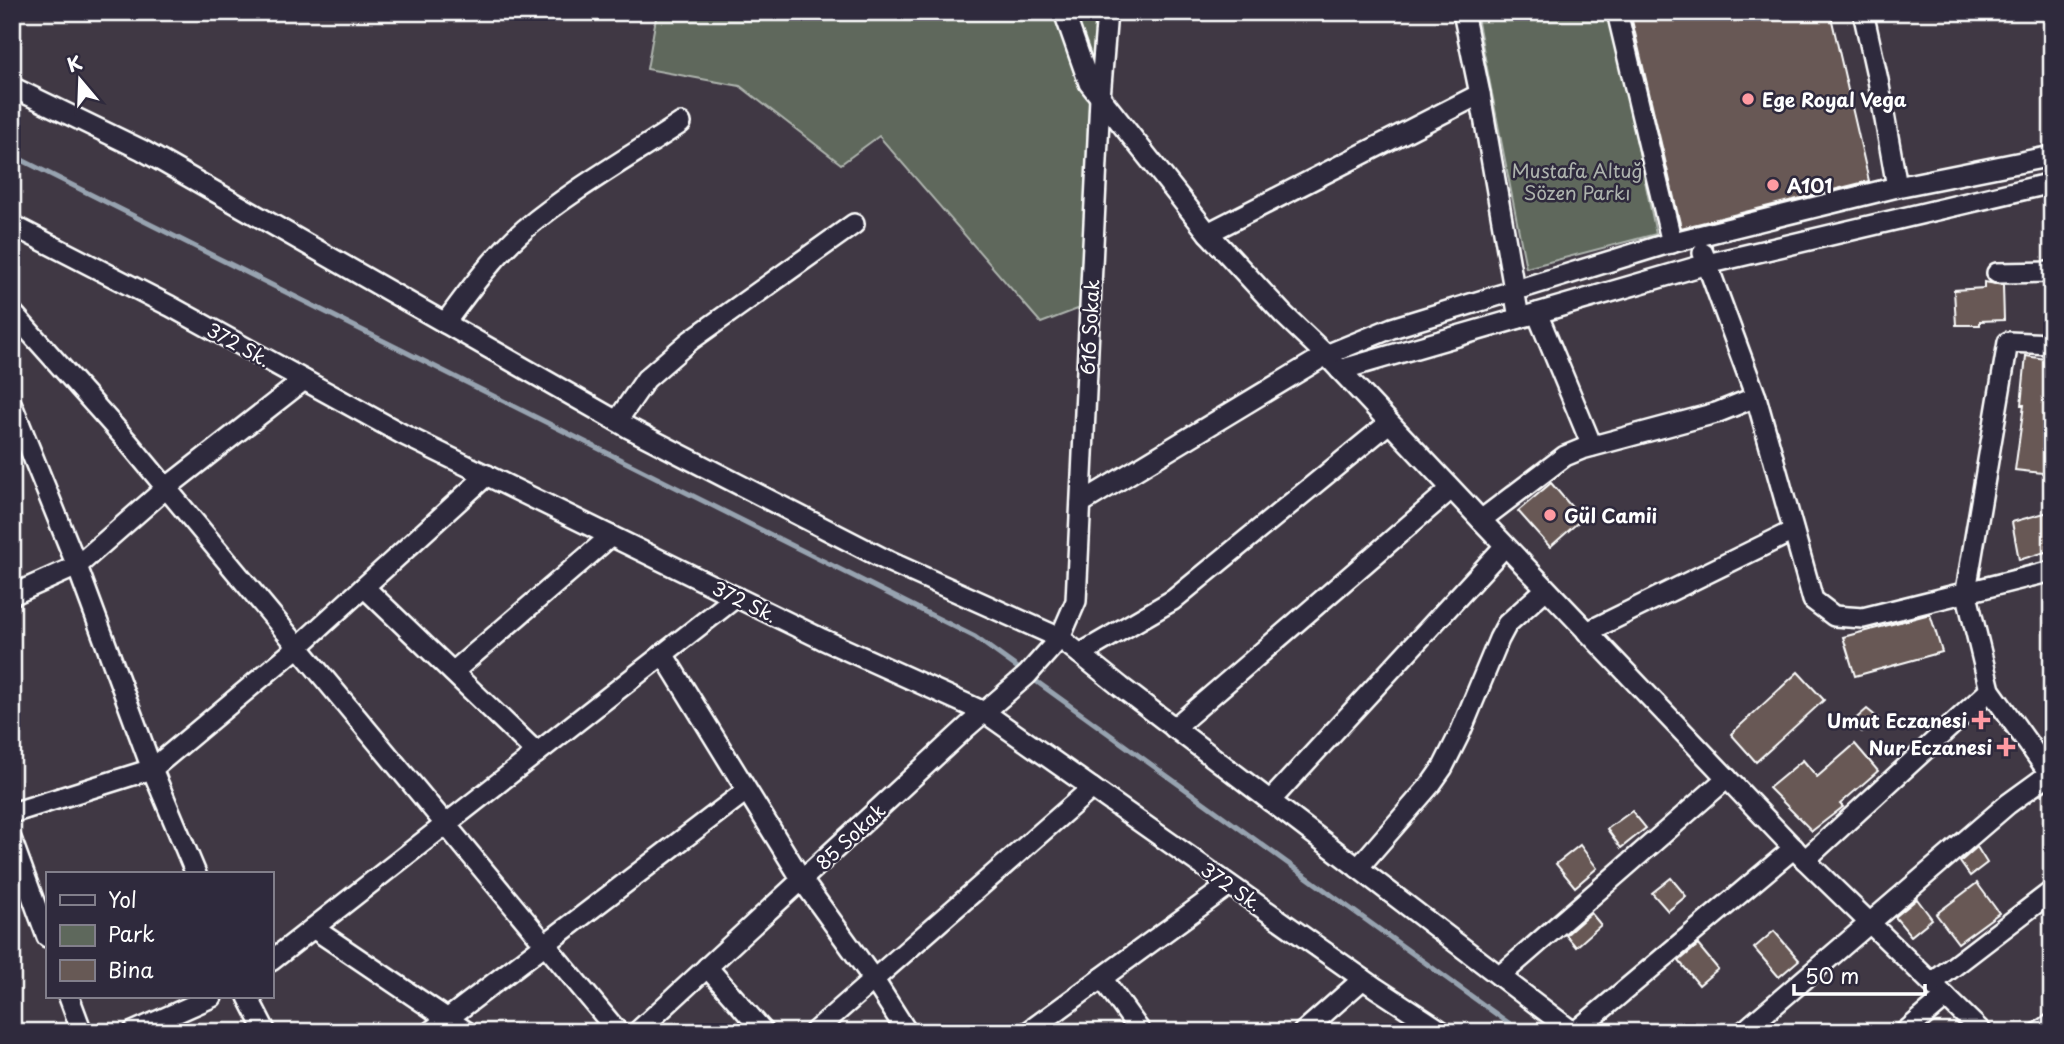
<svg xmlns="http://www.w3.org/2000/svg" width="2064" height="1044" font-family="'Playpen Sans',sans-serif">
<rect width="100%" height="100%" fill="#403844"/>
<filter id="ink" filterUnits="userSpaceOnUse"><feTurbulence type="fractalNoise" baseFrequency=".0143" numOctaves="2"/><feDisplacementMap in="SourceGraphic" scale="14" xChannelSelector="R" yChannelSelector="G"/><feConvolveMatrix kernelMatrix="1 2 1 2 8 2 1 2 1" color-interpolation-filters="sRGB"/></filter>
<g filter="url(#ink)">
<g fill="#5e685c" stroke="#aeb4ae" stroke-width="2">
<polygon points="657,12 1101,12 1083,307 1041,323 879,136 841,164 740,86 647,69"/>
<polygon points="1476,12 1610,12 1656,234 1526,268"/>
</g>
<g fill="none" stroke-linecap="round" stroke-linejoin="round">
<polyline stroke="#97a3b0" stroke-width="5" points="12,155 975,637 1521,1032"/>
</g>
<g fill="#675955" stroke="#fff" stroke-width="2">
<polygon points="1630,12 1830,12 1869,181 1681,228"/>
<polygon points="1984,282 2003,285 2004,320 1980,321 1980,325 1956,325 1954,290 1984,288"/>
<polygon points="2026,356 2052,360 2052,474 2015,470 2024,405 2021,405"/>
<polygon points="1551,483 1582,519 1550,547 1518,511"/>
<polygon points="2052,511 2052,550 2019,560 2012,522"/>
<polygon points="1930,614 1942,652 1855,676 1843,637"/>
<polygon points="1798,672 1824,700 1756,762 1731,734"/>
<polygon points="1867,709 1878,718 1862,732 1852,722"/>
<polygon points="1855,744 1878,771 1840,804 1843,807 1812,831 1769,788 1803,760 1817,777"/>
<polygon points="1632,811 1646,828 1621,848 1607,829"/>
<polygon points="1580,845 1597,868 1575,887 1556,864"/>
<polygon points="1977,847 1987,863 1970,876 1960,862"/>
<polygon points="1671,878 1686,896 1668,911 1652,893"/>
<polygon points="1977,883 1999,913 1958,943 1936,914"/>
<polygon points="1917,899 1932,919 1911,936 1895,917"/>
<polygon points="1591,913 1601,925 1576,947 1566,935"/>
<polygon points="1774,931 1799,960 1779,977 1754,948"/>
<polygon points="1698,945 1718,969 1699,985 1679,961"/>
</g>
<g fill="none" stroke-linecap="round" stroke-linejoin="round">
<g stroke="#fff" stroke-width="24">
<g id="minor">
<polyline points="1064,12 1089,83 1208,233 1283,314 1326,355 1481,520 1805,860 1982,1032"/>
<polyline points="1463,12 1480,94 1519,318"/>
<polyline points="1617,12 1672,243"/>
<polyline points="1863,12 1878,80 1897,187"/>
<polyline points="12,87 142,150 629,428 890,562 1060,638 1121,687 1573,1032"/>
<polyline points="12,225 170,306 402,434 822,639 984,712 1376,988 1443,1032"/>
<polyline points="1208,233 1480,94"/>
<polyline points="1703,253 1756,397 1813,600 1834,616 1863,618 2052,571"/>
<polyline points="1997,273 2052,272"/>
<polyline points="12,312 128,442 618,1032"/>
<polyline points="1537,313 1592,446"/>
<path d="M445,323c25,-34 49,-67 80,-94 48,-40 105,-72 156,-106"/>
<polyline points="2052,344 2008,342 1966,591 1990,690 2052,777"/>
<polyline points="1340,370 1707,264 2052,183"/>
<polyline points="12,405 77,566 152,769 196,874"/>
<polyline points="617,421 646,379 691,340 854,224"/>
<polyline points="1081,503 1326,355 1392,328 1666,244 1897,187 2052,156"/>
<polyline points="1481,520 1565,456 1582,449 1716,413 1756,397"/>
<polyline points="364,587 537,753"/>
<polyline points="12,595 77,566 166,488 304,380"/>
<polyline points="1587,632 1793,531"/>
<polyline points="663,654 802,880 874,980 907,1032"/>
<polyline points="1080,654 1173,600 1389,423"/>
<polyline points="453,672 611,536"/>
<polyline points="1174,728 1451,489"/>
<polyline points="1270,801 1505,546"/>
<polyline points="12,813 152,769 298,647 487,475"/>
<polyline points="12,841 47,937"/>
<polyline points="1805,860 1990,690"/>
<polyline points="1358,868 1431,784 1443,767 1460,733 1499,639 1507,624 1546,589"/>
<polyline points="313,928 467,1032"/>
<polyline points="271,961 736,597"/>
<polyline points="707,967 764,1032"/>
<polyline points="1500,976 1727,778"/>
<polyline points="1102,978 1141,1032"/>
<polyline points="1932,983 2052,891"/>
<polyline points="69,997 82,1032"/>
<polyline points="248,997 266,1032"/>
<polyline points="133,1032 212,997"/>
<polyline points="430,1032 746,791"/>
<polyline points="637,1032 967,727 1027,675 1060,638 1076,601 1100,98 1107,12"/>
<polyline points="814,1032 1092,788"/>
<polyline points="1028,1032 1229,885"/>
<polyline points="1303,1032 1363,979"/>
<polyline points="1575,1032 1794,848"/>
<polyline points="1743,1032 2008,804 2052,772"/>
<polyline points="1905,1032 1946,997"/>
<polyline points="2040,1032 2052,1024"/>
</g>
</g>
<use href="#minor" stroke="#2f2a3d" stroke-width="19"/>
</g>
</g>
<g fill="#ff9aa2" stroke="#2f2a3d" stroke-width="2.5">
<circle cx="1748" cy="99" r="7"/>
<circle cx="1773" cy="185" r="7"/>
<circle cx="1550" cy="515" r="7"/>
<path d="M1977.5 709.5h7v7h7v7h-7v7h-7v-7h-7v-7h7z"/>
<path d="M2002.5 736.5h7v7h7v7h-7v7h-7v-7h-7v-7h7z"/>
</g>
<g text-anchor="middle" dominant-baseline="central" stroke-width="5" stroke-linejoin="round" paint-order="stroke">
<g font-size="19" font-weight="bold" fill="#fff" stroke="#2f2a3d" text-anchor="start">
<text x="1762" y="99">Ege Royal Vega</text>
<text x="1787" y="185">A101</text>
<text x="1564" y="515">Gül Camii</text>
<text x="1967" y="720" text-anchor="end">Umut Eczanesi</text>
<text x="1992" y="747" text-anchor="end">Nur Eczanesi</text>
</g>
<g font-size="19" fill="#aeb4ae" stroke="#2f2a3d">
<text x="1577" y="170">Mustafa Altuğ<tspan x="1577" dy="22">Sözen Parkı</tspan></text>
</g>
<g font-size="19" fill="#fff" stroke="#2f2a3d">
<text transform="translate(1089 327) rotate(-87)">616 Sokak</text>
<text transform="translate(239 344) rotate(29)">372 Sk.</text>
<text transform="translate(745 601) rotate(26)">372 Sk.</text>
<text transform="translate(850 836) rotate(-43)">85 Sokak</text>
<text transform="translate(1232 886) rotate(35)">372 Sk.</text>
</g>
</g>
<rect width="2064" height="1044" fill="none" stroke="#2f2a3d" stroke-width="42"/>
<rect x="21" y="21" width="2022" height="1002" fill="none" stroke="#fff" stroke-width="2.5" filter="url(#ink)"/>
<rect x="46" y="872" width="228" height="126" fill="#2f2a3d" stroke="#827f8b" stroke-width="2"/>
<rect x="60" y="895" width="35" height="10" fill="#2f2a3d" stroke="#827f8b" stroke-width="2"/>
<text x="108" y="908" font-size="21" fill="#ffffff">Yol</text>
<rect x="60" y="925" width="35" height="21" fill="#5e685c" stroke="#827f8b" stroke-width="2"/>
<text x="108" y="942" font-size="21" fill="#ffffff">Park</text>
<rect x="60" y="960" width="35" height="21" fill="#675955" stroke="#827f8b" stroke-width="2"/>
<text x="108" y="978" font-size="21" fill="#ffffff">Bina</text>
<g transform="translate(80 80) rotate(341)" stroke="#2f2a3d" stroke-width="5" paint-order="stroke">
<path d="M0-5L12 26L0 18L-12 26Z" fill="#ffffff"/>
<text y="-10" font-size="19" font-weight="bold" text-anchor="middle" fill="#ffffff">K</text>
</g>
<path d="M1794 984v10h131v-10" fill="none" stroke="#ffffff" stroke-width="3.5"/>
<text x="1805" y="984" font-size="21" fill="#ffffff" stroke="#2f2a3d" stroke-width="5" paint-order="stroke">50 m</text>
</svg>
